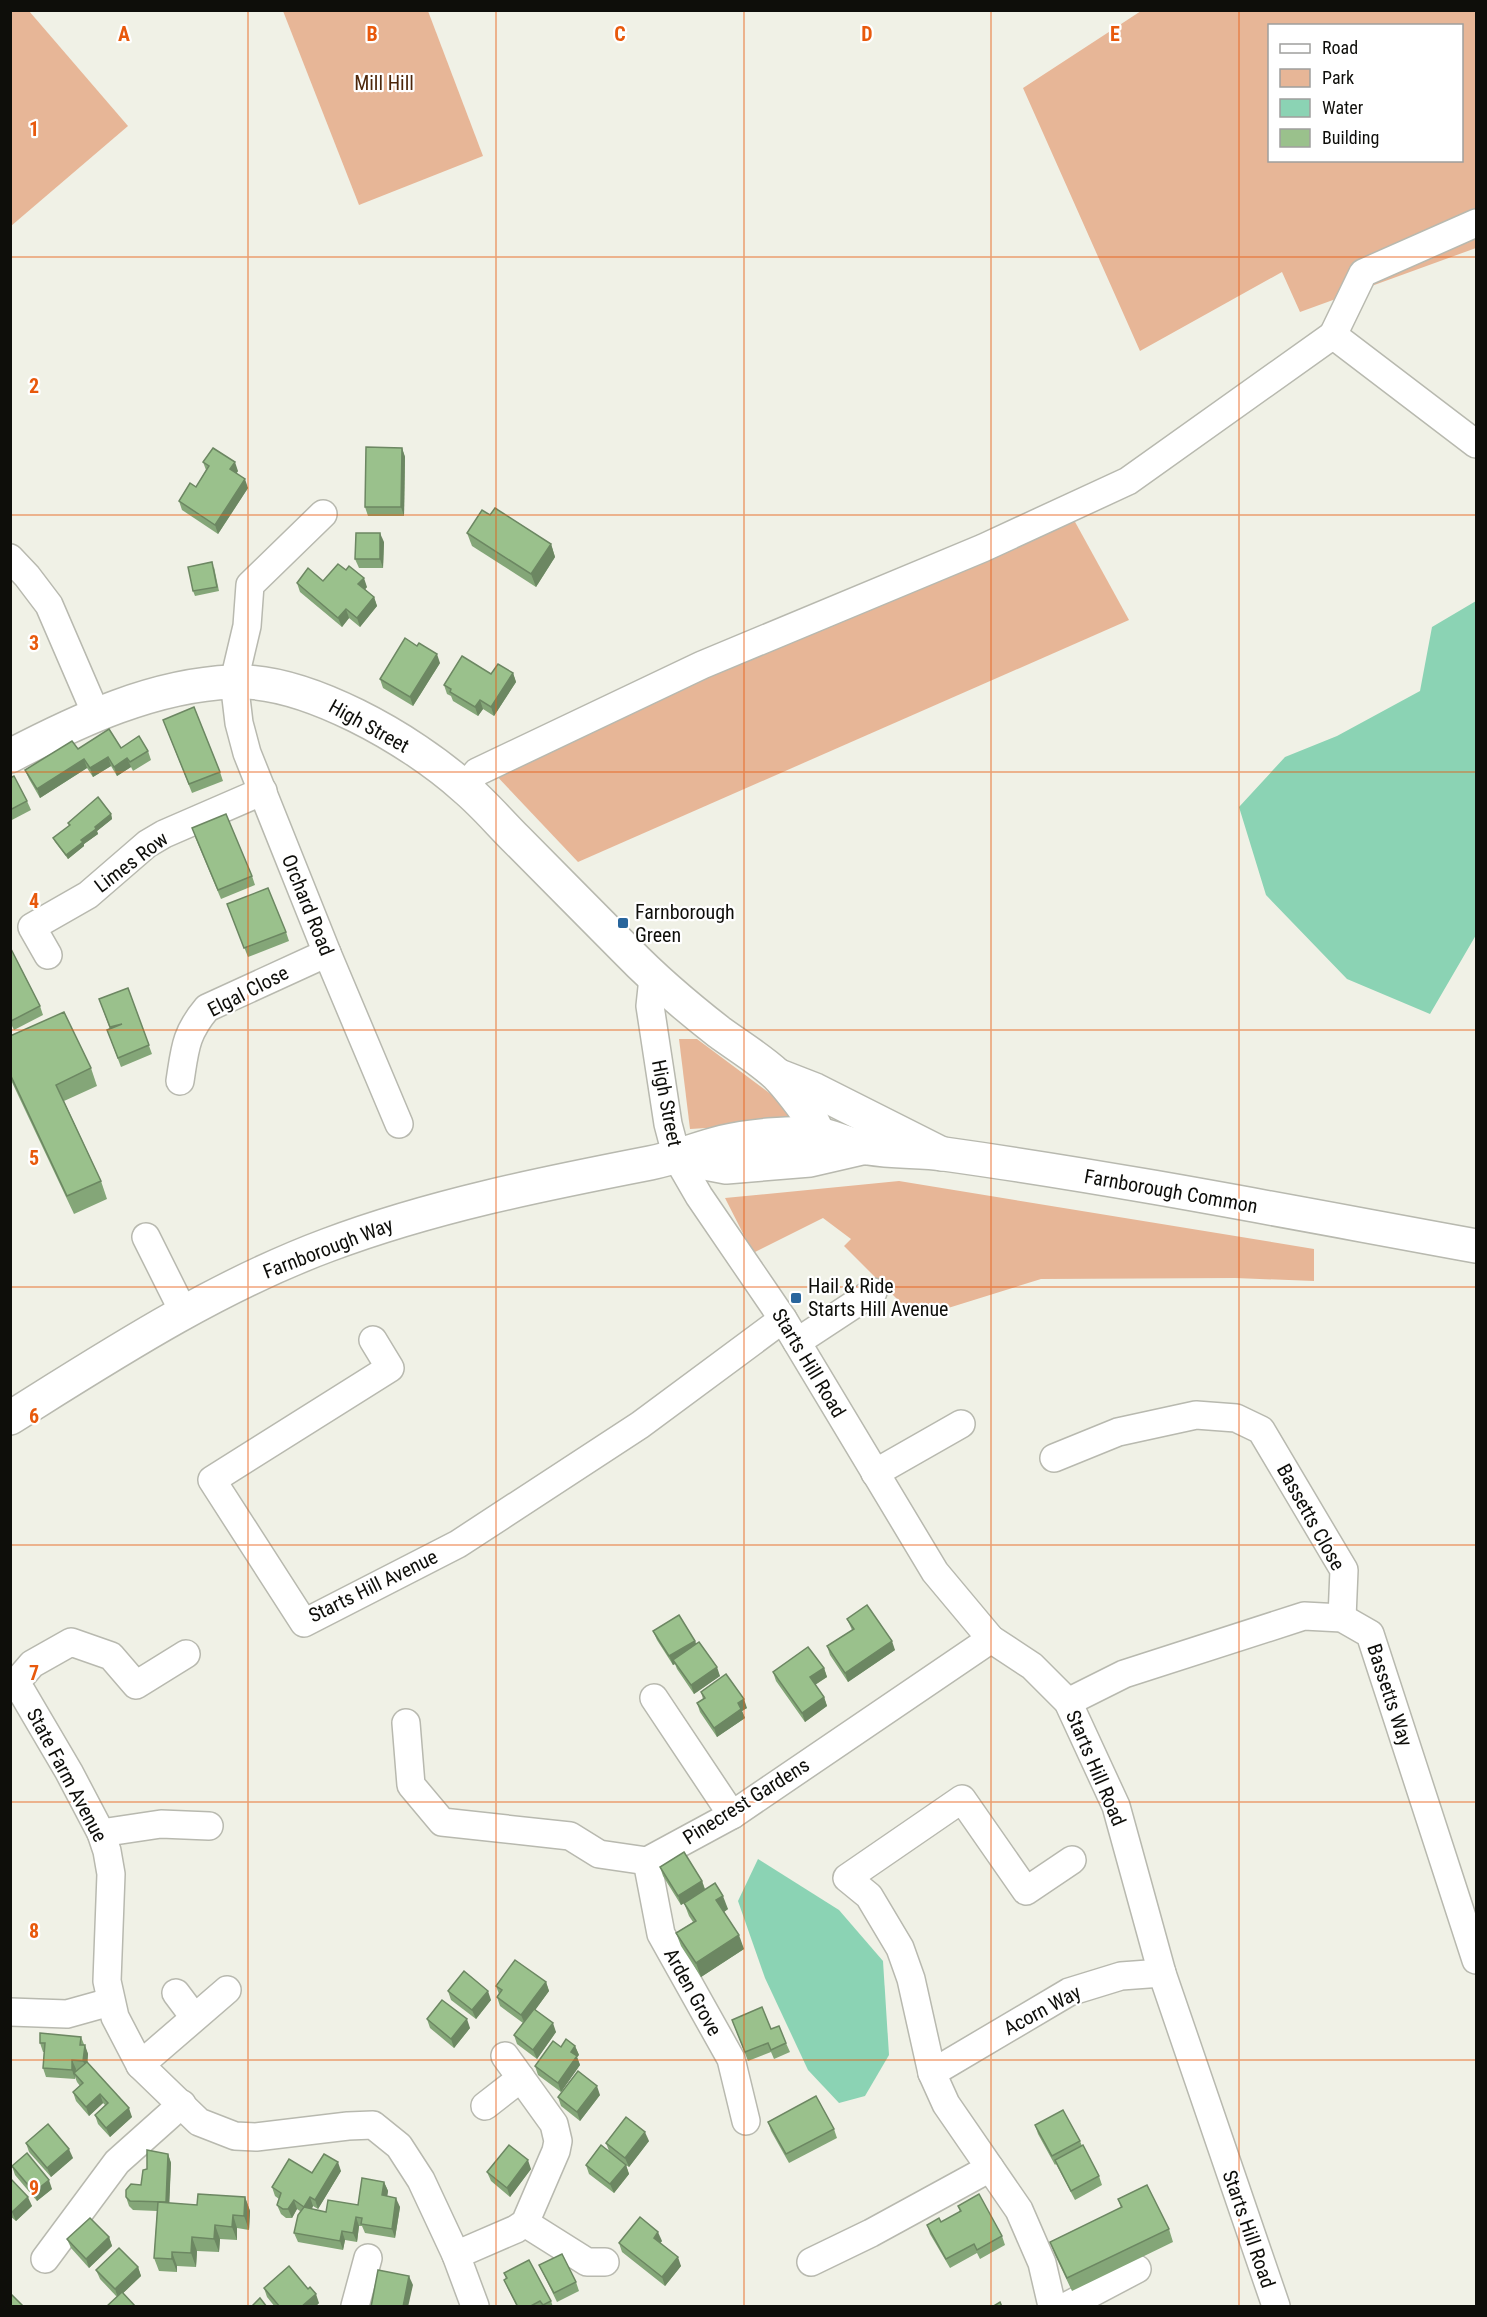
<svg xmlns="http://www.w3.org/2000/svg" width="1487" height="2317" font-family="'Roboto Condensed',sans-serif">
<rect width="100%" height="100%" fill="#f0f1e6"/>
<g fill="#e7b697" fill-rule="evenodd">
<polygon points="11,10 29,11 128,126 11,226"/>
<polygon points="283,11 428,11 483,156 359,205"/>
<path d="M1141,11h335v237l-176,64 -18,-40 -142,79 -117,-263zM1270,26h192v134h-192z"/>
<polygon points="1074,520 1129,620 578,862 491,770"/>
<polygon points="679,1039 697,1039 792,1110 787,1123 690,1129"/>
<polygon points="899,1181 1314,1249 1314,1281 1235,1278 1041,1279 916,1318 844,1246 851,1239 823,1218 753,1253 725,1198"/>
</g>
<g fill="#8bd3b4">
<polygon points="1476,601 1476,935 1430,1014 1347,979 1266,895 1239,807 1285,757 1337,736 1420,691 1432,627"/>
<polygon points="758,1859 839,1910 883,1961 889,2055 865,2096 839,2103 808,2070 765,1978 738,1901"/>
</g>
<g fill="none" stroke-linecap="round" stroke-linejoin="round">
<g stroke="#b8b9af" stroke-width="30">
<g id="minor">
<polyline points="1333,335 1363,273 1476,223"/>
<polyline points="323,514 250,585 247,626 234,681 239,723 247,753 327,953 399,1124"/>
<polyline points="10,558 27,576 49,605 96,714"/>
<polyline points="465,787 477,772 702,665 983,548 1128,481 1333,335 1476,444"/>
<polyline points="48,955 32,927 88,895 147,844 164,834 263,791"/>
<polyline points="653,978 650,1006 668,1124 677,1158 699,1196 783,1319 935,1572 991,1639 1032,1666 1068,1702 1116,1806 1162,1973 1276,2306"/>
<path d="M180,1081c5,-32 5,-47 27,-73l120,-55"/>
<polyline points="146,1237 184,1313"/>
<polyline points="373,1340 390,1368 212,1480 304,1623 458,1544 640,1425 783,1319"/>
<polyline points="797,1342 873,1292"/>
<polyline points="1054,1458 1118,1432 1196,1415 1236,1418 1261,1430 1344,1570 1342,1618"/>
<polyline points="875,1473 961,1424"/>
<polyline points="10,1685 22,1692 69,1772 101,1833 107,1851 111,1874 107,1981 115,2017 140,2065 199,2122 235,2136 256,2137 348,2126 373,2125 399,2146 421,2180 456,2255 475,2306"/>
<polyline points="13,1686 32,1664 71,1642 111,1656 136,1685 186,1654"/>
<polyline points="654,1698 732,1815"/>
<polyline points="1068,1702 1124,1674 1304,1616 1342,1618 1370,1634 1476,1960"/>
<polyline points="406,1723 411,1785 442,1822 570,1836 599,1854 647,1861 732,1815 991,1639"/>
<polyline points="101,1833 161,1824 209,1826"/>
<polyline points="647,1861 661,1934 731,2059 746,2121"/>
<polyline points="176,1993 194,2017"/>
<polyline points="10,2012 67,2014 110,2002"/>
<polyline points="140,2065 227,1990"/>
<polyline points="932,2073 1069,1992 1121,1976 1162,1973"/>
<polyline points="485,2106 521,2078"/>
<polyline points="525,2223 587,2262 605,2262"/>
<polyline points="456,2255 516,2229 525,2223 556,2151 558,2141 554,2124 505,2056"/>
<polyline points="45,2259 117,2162 182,2104"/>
<polyline points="811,2262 871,2233 990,2168"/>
<polyline points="355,2306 368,2258"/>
<polyline points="1052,2306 1042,2263 1019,2210 946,2104 932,2073 911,1979 900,1948 869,1896 847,1878 962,1799 1026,1891 1072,1860"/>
<polyline points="1067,2306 1137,2269"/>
</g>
</g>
<g stroke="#b8b9af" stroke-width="36">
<g id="major">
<path d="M10,756c69,-36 144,-71 222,-74 73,-4 180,58 233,106 18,15 34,34 51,51 37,37 74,75 111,112 29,30 60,56 92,81 19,14 41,27 58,43 9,9 28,33 34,44 8,14 9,24 24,32"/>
<polyline points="779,1076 815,1090 942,1154"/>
</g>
</g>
<g stroke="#b8b9af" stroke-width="36">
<g id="highway">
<polyline points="679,1158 726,1167 810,1160 862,1148"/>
<path d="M10,1418c102,-64 205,-131 318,-173 104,-39 214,-61 322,-82 26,-5 48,-15 73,-21 24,-6 68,-10 93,-8 17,2 34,12 52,14 25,4 51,3 76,6 179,25 356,60 532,92"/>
</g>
</g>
<use href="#minor" stroke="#fff" stroke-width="27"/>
<use href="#major" stroke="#fff" stroke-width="33"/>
<use href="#highway" stroke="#fff" stroke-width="33"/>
</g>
<g fill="#84a678">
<polygon points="402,448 405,457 404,516 368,516 365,507"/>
<polygon points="203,462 238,471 236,474 248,488 218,534 182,510 179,501 196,487 206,470"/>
<polygon points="490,515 551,544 555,557 536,587 472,546 467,533"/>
<polygon points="384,542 383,568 359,568 355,559"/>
<polygon points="214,567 219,591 195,596 193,591"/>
<polygon points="323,581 367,587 365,589 374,597 377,606 360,627 349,618 342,627 300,592 297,583"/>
<polygon points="440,663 413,706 383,688 380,679"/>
<polygon points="513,673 516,682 494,716 483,709 478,716 453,701 451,696 447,694 444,685 491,674"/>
<polygon points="163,720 220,772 223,781 192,793"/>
<polygon points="121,748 148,751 151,760 133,771 131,767 117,776 111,766 93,777 87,768 40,798 29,779 25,770 78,749"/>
<polygon points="10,778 27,801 31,810 10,821"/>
<polygon points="111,814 112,819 97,831 98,834 84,844 84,846 68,859 55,842 53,838 69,826 68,823"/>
<polygon points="195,837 252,876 255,885 221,899"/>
<polygon points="227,904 286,932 289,941 248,957"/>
<polygon points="10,947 40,1006 43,1015 14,1030 10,1022"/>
<polygon points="128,988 152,1054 121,1067 107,1030 110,1029 99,999"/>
<polygon points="10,1036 91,1068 97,1086 64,1101 101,1181 107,1199 74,1214 10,1078"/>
<polygon points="847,1619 895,1650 848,1682 830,1655 827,1646 852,1630"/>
<polygon points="653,1631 695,1641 696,1644 720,1676 694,1694 677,1669 675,1664 673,1665 657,1640"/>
<polygon points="824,1668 827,1677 815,1685 824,1697 827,1706 805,1722 776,1681 773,1672"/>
<polygon points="701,1692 747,1708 742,1711 745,1718 717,1737 700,1712 697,1703 703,1699"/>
<polygon points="660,1867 702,1881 705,1889 728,1909 724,1912 744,1949 701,1977 681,1946 676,1933 693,1922 689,1916 684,1903 681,1905 663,1876"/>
<polygon points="546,1982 549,1991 535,2010 556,2032 537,2059 517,2044 514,2035 523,2023 500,2006 497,1997 499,1994 496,1986"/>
<polygon points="448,1991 491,2000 476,2019 451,2000"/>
<polygon points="427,2019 470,2028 454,2048 430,2028"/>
<polygon points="732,2020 771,2029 786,2043 790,2052 774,2059 771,2052 748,2061"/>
<polygon points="81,2037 88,2054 87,2062 132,2117 110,2137 98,2124 95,2115 105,2105 103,2103 89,2116 76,2101 73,2092 80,2086 77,2082 75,2077 75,2079 46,2077 43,2068 44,2052 43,2052 40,2043"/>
<polygon points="575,2046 579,2055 577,2057 580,2065 561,2092 538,2075 535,2066 561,2047"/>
<polygon points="600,2095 580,2121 561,2106 558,2097"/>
<polygon points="768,2122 834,2129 837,2138 789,2163 771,2131"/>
<polygon points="1035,2125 1080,2141 1082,2146 1099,2176 1102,2185 1075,2200 1056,2164 1055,2165 1038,2134"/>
<polygon points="649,2141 629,2167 626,2165 629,2174 614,2193 589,2174 586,2165 609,2151 606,2143"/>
<polygon points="26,2143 73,2158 51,2177 29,2152"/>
<polygon points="168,2154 171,2163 169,2203 197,2205 245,2197 250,2211 249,2230 237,2228 237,2240 220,2239 219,2252 197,2251 196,2267 177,2266 177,2272 159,2271 154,2258 157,2211 133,2210 129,2206 126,2197 141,2185 147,2169"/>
<polygon points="12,2166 52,2189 37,2201 15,2175"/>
<polygon points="531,2169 510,2197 491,2181 487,2172"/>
<polygon points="341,2171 318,2209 313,2206 312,2209 326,2212 358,2205 384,2182 388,2191 387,2196 400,2207 395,2238 365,2233 362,2226 359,2226 357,2242 345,2240 343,2250 298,2242 294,2233 300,2211 297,2209 292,2218 286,2218 281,2214 277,2205 279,2199 275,2196 272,2187 312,2173"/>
<polygon points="10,2178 32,2206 16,2221 10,2216"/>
<polygon points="1118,2199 1169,2229 1173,2242 1072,2291 1055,2255 1050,2242 1121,2208"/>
<polygon points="958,2206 1002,2236 1005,2245 980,2259 977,2253 950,2268 930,2234 927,2225 941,2222 960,2212"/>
<polygon points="109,2237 112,2246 89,2268 71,2248 67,2239"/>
<polygon points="662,2241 660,2243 681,2266 665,2286 622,2252 619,2243"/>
<polygon points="539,2265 576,2282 579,2291 557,2302 543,2273"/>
<polygon points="138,2267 141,2276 123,2293 117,2297 100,2279 96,2270"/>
<polygon points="504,2273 551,2301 553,2307 517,2307 508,2289 504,2280 506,2279"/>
<polygon points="264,2288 319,2303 315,2307 275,2307 267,2297"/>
</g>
<g fill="#6c8762">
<polygon points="402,448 405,457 404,516 401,507"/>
<polygon points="235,462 238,471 233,478 230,469"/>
<polygon points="245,479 248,488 218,534 215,525"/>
<polygon points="380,533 384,542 383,568 380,559"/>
<polygon points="551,544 555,557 536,587 531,574"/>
<polygon points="364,578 367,587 362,593 358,584"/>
<polygon points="374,597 377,606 360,627 357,618"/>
<polygon points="346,609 349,618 342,627 338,618"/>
<polygon points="437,654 440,663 413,706 410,697"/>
<polygon points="513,673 516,682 494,716 491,707"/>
<polygon points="480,700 483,709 478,716 475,707"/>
<polygon points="108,757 111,766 93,777 90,768"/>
<polygon points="127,758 131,767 117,776 114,767"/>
<polygon points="84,759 87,768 40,798 37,789"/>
<polygon points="111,814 112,819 97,831 98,834 84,844 84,846 68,859 66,855 95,827"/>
<polygon points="695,1641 698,1650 673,1660 675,1664 673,1665 669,1656"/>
<polygon points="892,1641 895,1650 848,1682 845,1673"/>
<polygon points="717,1667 720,1676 694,1694 691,1685"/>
<polygon points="824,1668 827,1677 813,1686 810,1677"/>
<polygon points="824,1697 827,1706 805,1722 802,1713"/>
<polygon points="744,1699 747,1708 742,1711 745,1718 717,1737 714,1728 738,1703"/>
<polygon points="702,1881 705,1890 681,1905 678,1896"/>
<polygon points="723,1896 728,1909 721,1914 716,1900"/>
<polygon points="739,1935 744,1949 701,1977 696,1963"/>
<polygon points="546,1982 549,1991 525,2024 521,2015"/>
<polygon points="488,1991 491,2000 476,2019 472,2010"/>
<polygon points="467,2019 470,2028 454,2048 451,2039"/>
<polygon points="553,2023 556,2032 537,2059 533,2050"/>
<polygon points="85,2045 88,2054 87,2070 83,2061"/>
<polygon points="575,2046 579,2055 577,2057 580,2065 561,2092 558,2083 571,2052"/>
<polygon points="72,2060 76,2069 75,2075 74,2073 75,2079 72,2070"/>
<polygon points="597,2086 600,2095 580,2121 577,2112"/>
<polygon points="100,2094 103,2103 89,2116 86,2107"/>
<polygon points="129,2108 132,2117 110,2137 106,2128"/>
<polygon points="645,2132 649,2141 629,2167 625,2158"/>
<polygon points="69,2149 73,2158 51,2177 47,2168"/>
<polygon points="168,2154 171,2163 169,2211 166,2202"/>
<polygon points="528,2160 531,2169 510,2197 507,2188"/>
<polygon points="338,2162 341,2171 318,2209 315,2200"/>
<polygon points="626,2165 629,2174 614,2193 610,2184"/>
<polygon points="49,2180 52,2189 37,2201 34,2192"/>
<polygon points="384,2182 388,2191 386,2204 382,2195"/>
<polygon points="28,2197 32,2206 16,2221 12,2212"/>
<polygon points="245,2197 250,2211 249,2230 244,2216"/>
<polygon points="310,2197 313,2206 307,2216 304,2207"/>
<polygon points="396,2198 400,2207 395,2238 392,2229"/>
<polygon points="294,2200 297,2209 292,2218 288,2209"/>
<polygon points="233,2215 237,2228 237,2240 232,2227"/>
<polygon points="356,2217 359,2226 357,2242 353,2233"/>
<polygon points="215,2225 220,2239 219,2252 214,2239"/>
<polygon points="342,2231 345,2240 343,2250 340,2241"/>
<polygon points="658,2232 662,2241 657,2247 654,2238"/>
<polygon points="109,2237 112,2246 89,2268 86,2259"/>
<polygon points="192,2237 197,2251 196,2267 191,2253"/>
<polygon points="172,2252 177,2266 177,2272 172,2259"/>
<polygon points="678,2257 681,2266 665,2286 662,2277"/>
<polygon points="138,2267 141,2276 118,2298 115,2289"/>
<polygon points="409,2276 413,2285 408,2307 403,2307"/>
<polygon points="316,2294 319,2303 315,2307 301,2307"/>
</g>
<g fill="#9ac18c" stroke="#6c8762" stroke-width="1.5">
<polygon points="366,447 402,448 401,507 365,507"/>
<polygon points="213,448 235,462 230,469 245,479 215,525 179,501 190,483 196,487 209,466 203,462"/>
<polygon points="495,508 551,544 531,574 467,533 482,510 490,515"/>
<polygon points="356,533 380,533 380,559 355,559"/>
<polygon points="212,562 217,587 193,591 188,567"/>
<polygon points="338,564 346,570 349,566 364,578 358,584 374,597 357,618 346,609 338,618 297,583 308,568 323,581"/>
<polygon points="405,638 417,646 419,643 437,654 410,697 380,679"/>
<polygon points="462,656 491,674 498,664 513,673 491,707 480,700 475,707 450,692 451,689 444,685"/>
<polygon points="194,707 220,772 189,784 163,720"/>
<polygon points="109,729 121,748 139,736 148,751 130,762 127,758 114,767 108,757 90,768 84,759 37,789 25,770 72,741 78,749"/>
<polygon points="14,776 27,801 10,810 10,778"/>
<polygon points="98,797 111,814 95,827 96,829 81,840 83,842 66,855 53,838 70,825 68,823"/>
<polygon points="226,814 252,876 218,890 192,828"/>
<polygon points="268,888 286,932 244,948 227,904"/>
<polygon points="10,947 40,1006 11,1021 10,1020"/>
<polygon points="128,988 149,1045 118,1058 107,1030 122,1024 110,1027 99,999"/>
<polygon points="64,1012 91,1068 56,1085 101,1181 67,1196 10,1074 10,1036"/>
<polygon points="867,1605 892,1641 845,1673 827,1646 854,1629 847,1619"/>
<polygon points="679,1615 695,1641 669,1656 653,1631"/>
<polygon points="699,1642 717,1667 691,1685 673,1660"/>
<polygon points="808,1647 824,1668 810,1677 824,1697 802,1713 773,1672"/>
<polygon points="726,1674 744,1699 738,1703 741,1709 714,1728 697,1703 705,1698 701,1692"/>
<polygon points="684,1852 702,1881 678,1896 660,1867"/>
<polygon points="715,1883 723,1896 716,1900 739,1935 696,1963 676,1933 696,1921 684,1903"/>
<polygon points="515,1960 546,1982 521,2015 497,1997 502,1990 496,1986"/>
<polygon points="464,1971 488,1991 472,2010 448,1991"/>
<polygon points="442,2000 467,2019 451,2039 427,2019"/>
<polygon points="762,2007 771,2029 779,2026 786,2043 771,2050 768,2043 745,2052 732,2020"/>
<polygon points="534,2009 553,2023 533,2050 514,2035"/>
<polygon points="40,2033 81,2037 80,2045 85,2045 83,2061 72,2060 72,2070 43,2068 45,2043 40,2043"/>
<polygon points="566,2039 575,2046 571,2052 577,2056 558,2083 535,2066 553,2041 561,2047"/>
<polygon points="87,2062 129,2108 106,2128 95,2115 108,2103 100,2094 86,2107 73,2092 83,2083 74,2073"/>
<polygon points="578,2071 597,2086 577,2112 558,2097"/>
<polygon points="816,2096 834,2129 786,2154 768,2122"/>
<polygon points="1063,2110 1080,2141 1052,2156 1035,2125"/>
<polygon points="626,2117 645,2132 625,2158 606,2143"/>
<polygon points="48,2124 69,2149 47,2168 26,2143"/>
<polygon points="509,2145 528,2160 507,2188 487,2172"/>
<polygon points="601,2145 626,2165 610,2184 586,2165"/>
<polygon points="1083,2145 1099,2176 1071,2191 1055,2160"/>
<polygon points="147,2150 168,2154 166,2202 130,2201 126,2197 126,2190 131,2184 141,2185 143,2170 147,2169"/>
<polygon points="27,2153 49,2180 34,2192 12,2166"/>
<polygon points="324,2154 338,2162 315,2200 310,2197 304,2207 294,2200 288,2209 283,2209 277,2205 281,2193 272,2187 289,2159 312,2173"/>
<polygon points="10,2178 28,2197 12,2212 10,2210"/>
<polygon points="362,2178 384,2182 382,2195 396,2198 392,2229 361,2224 362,2218 356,2217 353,2233 342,2231 340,2241 294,2233 298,2215 304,2207 326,2212 328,2200 358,2205"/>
<polygon points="1147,2185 1169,2229 1067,2278 1050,2242 1122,2207 1118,2199"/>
<polygon points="198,2194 245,2197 244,2216 233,2215 232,2227 215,2225 214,2239 192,2237 191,2253 172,2252 172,2259 154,2258 158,2202 197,2205"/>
<polygon points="979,2194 1002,2236 977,2250 974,2244 946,2259 927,2225 939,2218 941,2222 961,2211 958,2206"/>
<polygon points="640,2217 658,2232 654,2238 678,2257 662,2277 619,2243"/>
<polygon points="90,2218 109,2237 86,2259 67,2239"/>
<polygon points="119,2248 138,2267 115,2289 96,2270"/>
<polygon points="562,2254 576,2282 554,2293 539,2265"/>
<polygon points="529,2260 551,2301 543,2305 540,2301 529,2307 518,2307 504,2280 507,2278 504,2273"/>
<polygon points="289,2266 308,2289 310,2287 316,2294 301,2307 280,2307 264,2288"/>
<polygon points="378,2270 409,2276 403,2307 371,2307"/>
<polygon points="122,2292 136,2307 106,2307"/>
<polygon points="10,2293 24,2307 10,2307"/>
<polygon points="260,2298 267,2307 251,2307"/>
<polygon points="1000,2302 1002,2307 992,2307"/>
</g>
<path fill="none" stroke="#e8590c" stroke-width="1.5" stroke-opacity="0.55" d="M248,10v2296M496,10v2296M744,10v2296M991,10v2296M1239,10v2296M10,257h1466M10,515h1466M10,772h1466M10,1030h1466M10,1287h1466M10,1545h1466M10,1802h1466M10,2060h1466"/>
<g fill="#28659c" stroke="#fff" stroke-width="2">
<rect x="617" y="917" width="12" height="12" rx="3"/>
<rect x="790" y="1292" width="12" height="12" rx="3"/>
</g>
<g text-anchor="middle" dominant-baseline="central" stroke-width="4.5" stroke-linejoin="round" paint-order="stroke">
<g font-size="20" fill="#4c260a" stroke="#fff">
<text x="384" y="83">Mill Hill</text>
</g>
<g font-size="20" fill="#0e0e0a" stroke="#fff">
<text transform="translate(369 726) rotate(29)">High Street</text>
<text transform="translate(131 862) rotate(-37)">Limes Row</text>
<text transform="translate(308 905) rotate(68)">Orchard Road</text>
<text transform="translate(248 991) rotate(-27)">Elgal Close</text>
<text transform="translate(667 1103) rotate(79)">High Street</text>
<text transform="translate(1171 1191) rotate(10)">Farnborough Common</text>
<text transform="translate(328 1248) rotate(-21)">Farnborough Way</text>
<text transform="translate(809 1363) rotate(59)">Starts Hill Road</text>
<text transform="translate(1311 1517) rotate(61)">Bassetts Close</text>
<text transform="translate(373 1586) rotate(-26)">Starts Hill Avenue</text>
<text transform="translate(1390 1695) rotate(72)">Bassetts Way</text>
<text transform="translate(1096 1768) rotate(67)">Starts Hill Road</text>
<text transform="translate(67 1775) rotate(62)">State Farm Avenue</text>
<text transform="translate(746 1801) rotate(-32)">Pinecrest Gardens</text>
<text transform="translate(693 1992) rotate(61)">Arden Grove</text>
<text transform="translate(1042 2010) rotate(-28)">Acorn Way</text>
<text transform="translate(1249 2229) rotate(71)">Starts Hill Road</text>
</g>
<g font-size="20" fill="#0e0e0a" stroke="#fff" text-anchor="start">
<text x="635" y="912">Farnborough<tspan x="635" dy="23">Green</tspan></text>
<text x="808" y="1286">Hail &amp; Ride<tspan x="808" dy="23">Starts Hill Avenue</tspan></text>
</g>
</g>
<g font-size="20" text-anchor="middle" font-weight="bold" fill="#e8590c" stroke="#fff" stroke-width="4.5" stroke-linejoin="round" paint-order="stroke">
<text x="124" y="41">A</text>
<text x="372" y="41">B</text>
<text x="620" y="41">C</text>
<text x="867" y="41">D</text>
<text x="1115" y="41">E</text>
<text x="34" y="136">1</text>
<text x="34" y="393">2</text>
<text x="34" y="650">3</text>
<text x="34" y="908">4</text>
<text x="34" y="1165">5</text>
<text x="34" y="1423">6</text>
<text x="34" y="1680">7</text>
<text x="34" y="1938">8</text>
<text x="34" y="2195">9</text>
</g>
<rect width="1487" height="2317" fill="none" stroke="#0e0e0a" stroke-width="24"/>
<rect x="1268" y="24" width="195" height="138" fill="#ffffff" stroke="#9f9f9d" stroke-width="1.5"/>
<rect x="1280" y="44" width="30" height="9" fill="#ffffff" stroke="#9f9f9d" stroke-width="1.5"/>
<text x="1322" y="54" font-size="18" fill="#0e0e0a">Road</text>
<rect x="1280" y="69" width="30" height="18" fill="#e7b697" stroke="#9f9f9d" stroke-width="1.5"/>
<text x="1322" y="84" font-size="18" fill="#0e0e0a">Park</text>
<rect x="1280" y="99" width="30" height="18" fill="#8bd3b4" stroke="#9f9f9d" stroke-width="1.5"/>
<text x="1322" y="114" font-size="18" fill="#0e0e0a">Water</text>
<rect x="1280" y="129" width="30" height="18" fill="#9ac18c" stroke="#9f9f9d" stroke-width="1.5"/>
<text x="1322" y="144" font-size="18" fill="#0e0e0a">Building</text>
</svg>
